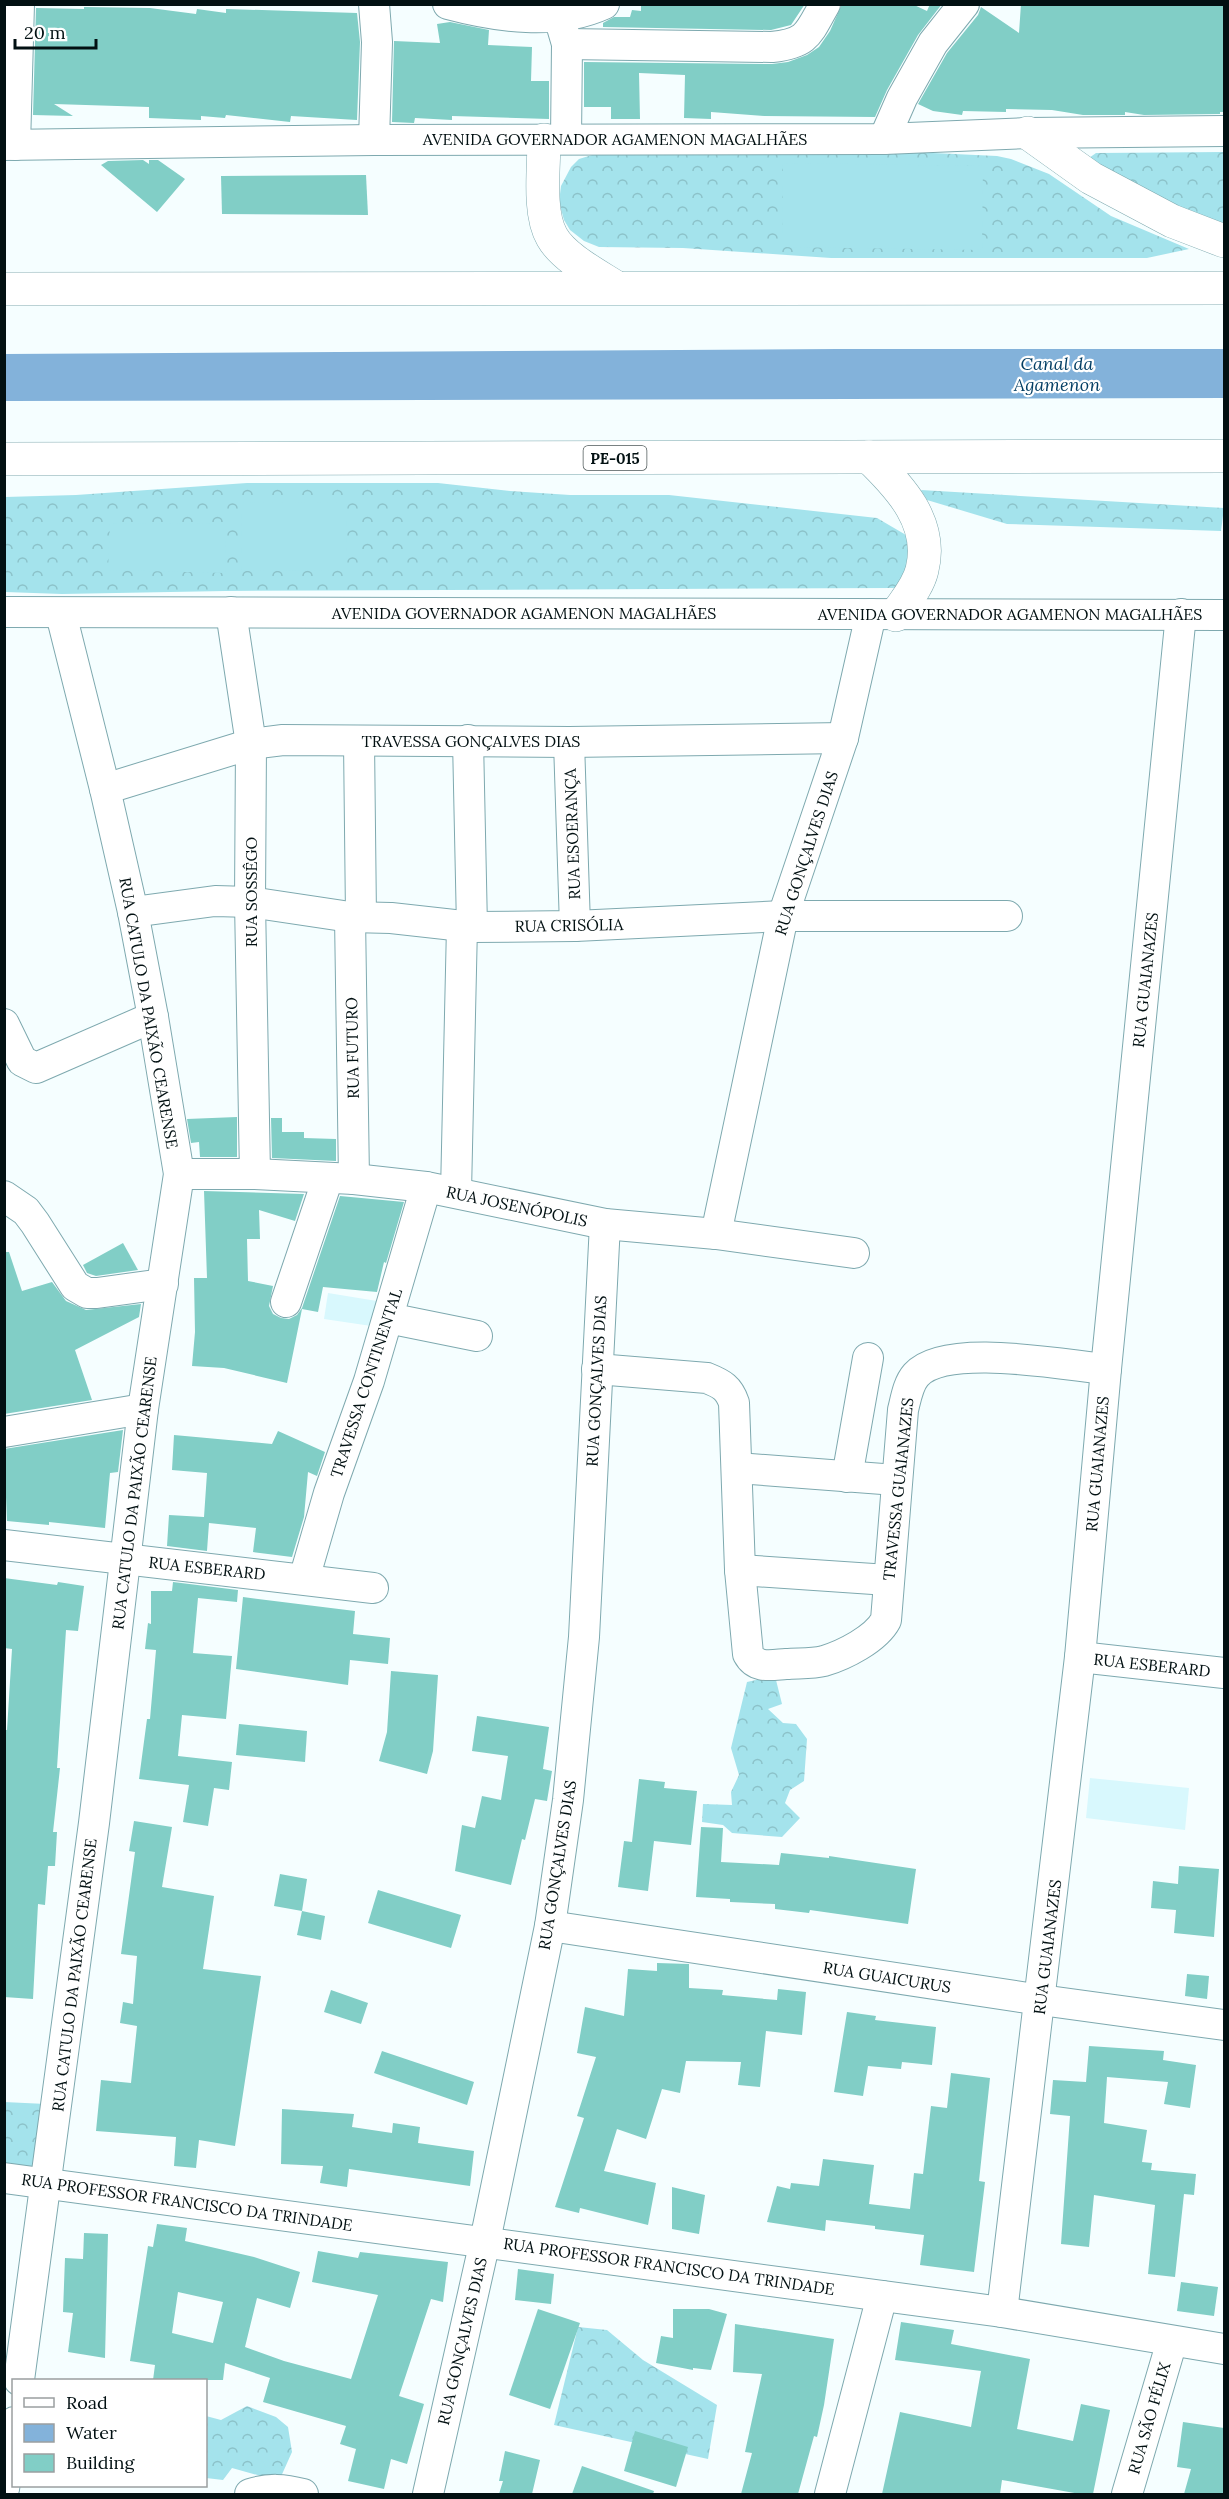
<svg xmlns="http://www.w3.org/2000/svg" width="1229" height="2499" font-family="Lora,serif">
<defs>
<pattern id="forest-crowns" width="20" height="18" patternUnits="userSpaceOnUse" patternTransform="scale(1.5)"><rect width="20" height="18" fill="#a4e3ec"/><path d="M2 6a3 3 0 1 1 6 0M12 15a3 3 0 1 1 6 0" fill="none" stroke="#8cc2c9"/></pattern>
</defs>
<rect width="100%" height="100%" fill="#f5feff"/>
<g fill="#d8f8fd">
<polygon points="328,1293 383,1302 378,1327 324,1319"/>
<polygon points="1090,1778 1189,1788 1185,1830 1086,1818"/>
</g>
<g fill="url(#forest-crowns)">
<polygon points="1224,152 1224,223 1192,218 1089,158 1096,153"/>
<polygon points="702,153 933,153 997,156 1011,159 1049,174 1111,216 1189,249 1147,258 831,258 683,248 599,247 584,241 570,230 564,220 559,202 561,186 571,167 579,159 592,155"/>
<polygon points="247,483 438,483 510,491 570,495 669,495 877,518 906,535 917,547 898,587 893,588 225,591 62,594 5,592 5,497 76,495"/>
<polygon points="921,490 1224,508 1221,531 1007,524 927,500"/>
<polygon points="775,1676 782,1704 768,1709 783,1723 796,1724 807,1739 804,1781 790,1790 785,1803 800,1818 782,1837 732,1833 723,1825 702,1822 703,1804 732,1805 731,1792 739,1775 731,1748 747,1682"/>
<polygon points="4,2102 46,2104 34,2171 5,2166"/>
<polygon points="578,2327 607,2330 643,2360 717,2405 708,2459 554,2425"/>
<polygon points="247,2406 276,2417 288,2427 292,2452 279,2481 232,2468 223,2480 206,2478 206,2416 221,2420"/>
</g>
<g fill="#a4e3ec">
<polygon points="783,163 983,166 982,250 782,247"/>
<polygon points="346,502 347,570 242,571 241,503"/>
<polygon points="213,523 226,534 225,573 108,570 110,524"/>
</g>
<polygon fill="#83b2da" points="838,349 1224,349 1224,398 5,401 5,354"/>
<g fill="#81cec6" fill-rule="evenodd">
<polygon points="641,4 805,4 791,25 771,30 603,27 603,23 614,17 630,17 632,10 641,11"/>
<polygon points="842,4 912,4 927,11 930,4 942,4 918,35 887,90 875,117 764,116 711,112 711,119 684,118 685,75 639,73 640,119 611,119 611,107 584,107 584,62 772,64 788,62 807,55 819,47 830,31"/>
<polygon points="1021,4 1224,4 1224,112 1220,112 1220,114 1144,115 1125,112 1125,115 1083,115 1052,110 1006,109 1006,112 963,111 962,115 933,111 918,104 947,53 978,15 981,7 1019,33"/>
<polygon points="84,7 150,8 196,14 197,9 226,13 226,9 357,13 360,42 357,120 291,116 290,122 226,115 225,118 201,116 201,120 149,118 149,107 54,104 73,116 33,115 36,8 84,9"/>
<polygon points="450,22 489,30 488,45 532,47 531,81 549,81 549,119 452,116 452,120 415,118 414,123 392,122 394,41 440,43 437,24"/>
<polygon points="143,160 149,164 149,160 158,160 185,179 157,212 101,165 108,161"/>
<polygon points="366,175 368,215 222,214 221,176"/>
<polygon points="237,1117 237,1157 200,1157 199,1142 191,1143 187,1119"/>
<polygon points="271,1118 282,1118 282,1132 304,1132 304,1138 336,1139 336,1161 272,1158"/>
<polygon points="204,1191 304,1194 295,1221 259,1210 260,1239 247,1239 248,1281 273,1286 269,1306 273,1314 281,1318 289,1319 297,1315 302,1308 340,1196 404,1202 386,1263 384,1262 377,1292 323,1287 318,1312 302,1309 287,1383 224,1368 192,1366 195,1332 194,1278 207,1278"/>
<polygon points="123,1243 138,1270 96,1276 87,1273 83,1265"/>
<polygon points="4,1252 9,1252 22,1291 52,1282 66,1301 86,1310 141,1304 139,1317 75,1350 92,1400 4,1414"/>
<polygon points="123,1430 118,1472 110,1473 105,1528 49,1522 49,1525 7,1521 4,1449"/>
<polygon points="278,1431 325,1452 317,1476 308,1472 304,1517 292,1557 253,1552 256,1528 209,1523 207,1551 167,1546 169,1515 204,1517 207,1473 172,1470 174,1435 272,1444"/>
<polygon points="4,1578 57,1585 58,1582 84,1586 78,1631 66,1630 57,1768 60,1768 53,1832 57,1832 55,1866 48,1866 45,1905 38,1904 33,1999 4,1997 4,1730 7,1730 12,1649 4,1648"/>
<polygon points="173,1582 238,1590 237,1602 198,1598 193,1653 232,1656 226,1719 182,1715 178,1756 232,1762 229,1790 214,1788 208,1826 183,1822 189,1785 139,1779 147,1719 150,1719 156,1650 145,1649 148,1623 151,1624 151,1591 172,1591"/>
<polygon points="243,1597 355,1611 353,1634 390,1638 388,1664 350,1660 348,1685 236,1669"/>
<polygon points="391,1671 438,1675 433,1751 427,1774 379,1761 387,1732"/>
<polygon points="477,1716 549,1727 543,1769 552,1771 547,1801 535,1799 525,1840 522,1839 511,1885 455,1871 462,1825 475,1828 482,1796 501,1800 508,1756 472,1751"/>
<polygon points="239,1724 307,1731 305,1762 236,1755"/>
<polygon points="639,1779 665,1782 664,1788 697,1791 691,1845 654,1841 648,1891 618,1887 624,1841 632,1842"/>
<polygon points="134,1821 172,1827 162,1887 214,1896 203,1969 261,1976 235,2146 199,2140 196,2168 174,2166 176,2137 96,2131 101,2080 131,2083 137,2026 120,2023 123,2002 133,2004 137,1956 121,1954 135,1852 129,1851"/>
<polygon points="701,1827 723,1828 721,1862 779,1865 781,1853 829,1858 829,1856 916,1869 908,1924 810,1910 809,1913 775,1909 775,1904 730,1902 730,1899 696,1897"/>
<polygon points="1179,1866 1219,1869 1214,1937 1174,1933 1176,1910 1151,1908 1153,1881 1178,1884"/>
<polygon points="280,1874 307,1879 302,1911 274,1906"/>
<polygon points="378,1890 461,1915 451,1948 368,1923"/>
<polygon points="302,1911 325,1916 321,1940 297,1935"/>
<polygon points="657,1963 689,1964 689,1988 723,1990 722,1995 777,2000 778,1989 806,1992 802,2035 766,2031 760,2087 738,2085 741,2062 686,2061 680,2093 662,2089 646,2139 617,2129 604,2171 656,2183 648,2225 580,2208 579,2213 555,2207 584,2118 577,2116 596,2057 577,2053 585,2007 624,2016 628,1969 657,1971"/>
<polygon points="1187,1974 1209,1976 1207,1999 1185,1996"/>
<polygon points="331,1990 368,2003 361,2024 324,2012"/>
<polygon points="847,2012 876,2016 875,2020 936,2027 932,2065 902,2062 901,2069 868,2066 863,2096 834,2092"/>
<polygon points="1089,2046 1164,2051 1163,2060 1196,2065 1190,2108 1164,2104 1168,2082 1107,2077 1104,2123 1147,2130 1142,2162 1152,2163 1151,2170 1196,2174 1194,2195 1184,2194 1175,2277 1148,2274 1155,2205 1094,2195 1089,2247 1061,2244 1070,2116 1050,2114 1053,2080 1086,2082"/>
<polygon points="382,2051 474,2082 467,2105 374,2073"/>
<polygon points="951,2073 990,2078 979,2181 985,2182 974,2272 920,2265 924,2235 875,2229 875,2226 826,2220 825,2231 767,2222 777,2186 790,2189 791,2183 819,2186 823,2159 874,2165 869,2204 910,2209 914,2173 923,2174 931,2106 947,2108"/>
<polygon points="282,2109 354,2114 352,2127 392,2133 393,2123 420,2127 418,2143 474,2151 470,2186 349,2169 347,2187 320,2183 323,2166 281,2164"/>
<polygon points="672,2187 705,2195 699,2234 672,2229"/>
<path d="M157,2224l30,4 -2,13 69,16 46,15 -10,36 -33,-10 -12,49 39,14 67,18 27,-84 -66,-13 6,-31 40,7 2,-6 88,10 -5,40 -12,-3 -32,97 25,8 -17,60 -16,-5 -7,30 -36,-8 8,-32 -16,-5 6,-18 -83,-24 7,-24 -45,-15 -2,17h-70l2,-15 -25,-4 18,-115 5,1zM178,2292l45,10 -10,41 -41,-10z"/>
<polygon points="84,2233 108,2234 105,2358 68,2352 73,2313 63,2312 65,2258 83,2259"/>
<polygon points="518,2269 554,2274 551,2304 515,2300"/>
<polygon points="1181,2282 1218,2287 1214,2316 1177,2311"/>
<polygon points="538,2309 580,2323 550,2409 509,2395"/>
<polygon points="673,2309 709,2309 727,2314 711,2370 693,2368 693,2370 656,2363 661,2336 673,2338"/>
<polygon points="901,2322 954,2330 951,2344 1030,2359 1017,2429 1073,2441 1081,2404 1110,2410 1093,2494 1080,2494 1002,2480 1000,2494 882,2494 900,2412 971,2427 981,2371 895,2360"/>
<polygon points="735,2324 834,2339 824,2405 817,2437 814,2436 798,2494 741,2494 752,2453 745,2452 762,2374 733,2372"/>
<polygon points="1183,2422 1224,2428 1224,2494 1184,2494 1191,2469 1177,2467"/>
<polygon points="635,2431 688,2447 676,2487 624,2471"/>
<polygon points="505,2451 540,2460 532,2494 499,2494 503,2481 499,2481"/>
<polygon points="582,2466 654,2491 653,2494 572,2494"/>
</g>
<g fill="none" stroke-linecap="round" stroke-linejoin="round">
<g stroke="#7ea9af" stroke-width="32">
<g id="minor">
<path d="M448,4c49,13 108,22 156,0"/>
<polyline points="562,27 567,44 566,139"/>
<path d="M567,44l205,3c36,-4 36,-13 53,-43"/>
<polyline points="884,139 902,98 933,43 964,4"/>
<polyline points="374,140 377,42 374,4"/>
<polyline points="4,145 374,140 884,139 1028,133 1224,131"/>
<polyline points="15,145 19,4"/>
<polyline points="4,612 1224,615"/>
<polyline points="231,612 251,744 250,902 255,1174"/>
<polyline points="468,740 472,927"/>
<polyline points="359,741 361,917"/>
<polyline points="569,742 575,926"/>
<polyline points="105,789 251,744 283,740 569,742 843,738"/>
<polyline points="133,912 215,901 250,902 350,917 391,918 472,927 575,926 783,916 1007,916"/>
<polyline points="350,917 354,1179"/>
<polyline points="4,1024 22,1061 36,1068 153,1017"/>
<polyline points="179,1174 255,1174 354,1179 426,1187 605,1224 716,1234 854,1253"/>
<polyline points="456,1192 462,926"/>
<polyline points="4,1196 26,1211 35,1223 75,1286 87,1293 97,1293 163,1284"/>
<polyline points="716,1234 783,916 843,738 871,614"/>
<polyline points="286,1302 328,1178"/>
<polyline points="388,1318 477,1336"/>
<path d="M597,1369l110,9c15,6 22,10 27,25l6,167 8,84c8,15 23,11 38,10 12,-1 26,0 38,-3 20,-6 52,-22 62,-41l17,-210c3,-12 5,-26 13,-35 29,-33 147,-10 190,-6"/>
<polyline points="4,1432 143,1409"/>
<polyline points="737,1468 896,1480"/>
<polyline points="847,1477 868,1358"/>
<polyline points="4,1545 373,1588"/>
<polyline points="740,1570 888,1580"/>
<polyline points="304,1579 329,1493 369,1381 426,1187"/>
<polyline points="1080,1657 1224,1673"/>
<polyline points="550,1926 1041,2000 1224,2025"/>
<polyline points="4,2178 1002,2312 1224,2349"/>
<polyline points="1002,2312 1080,1657 1106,1369 1181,614"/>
<polyline points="19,2380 94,1823 143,1409 179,1174 153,1017 133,912 105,789 61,614"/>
<polyline points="4,2489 14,2422"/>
<path d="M250,2494c19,-6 34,-5 53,0"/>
<polyline points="428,2494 485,2241 550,1926 568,1800 584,1637 605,1224"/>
<polyline points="830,2494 882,2296"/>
<polyline points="1127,2494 1172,2341"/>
</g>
</g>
<g stroke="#7ea9af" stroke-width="34">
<g id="highway">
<polyline points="1028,133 1091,178 1172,221 1224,241"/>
<path d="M544,140c0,28 -6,73 8,97 12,21 45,38 65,51"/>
<polyline points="4,289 1224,288"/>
<path d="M869,457c31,30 65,66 53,113 -4,17 -17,31 -26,45"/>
<polyline points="4,459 1224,456"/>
</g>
</g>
<use href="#minor" stroke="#fff" stroke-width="30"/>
<use href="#highway" stroke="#fff" stroke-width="33"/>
</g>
<g text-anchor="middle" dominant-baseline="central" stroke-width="4.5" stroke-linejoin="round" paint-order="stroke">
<rect fill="#fff" stroke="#4e5859" stroke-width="1.5" x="583.5" y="446" width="63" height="24" rx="4.5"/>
<g font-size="15" font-weight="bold" fill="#021012">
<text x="615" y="458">PE-015</text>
</g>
<g font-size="16" fill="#021012" stroke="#fff">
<text x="615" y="139">AVENIDA GOVERNADOR AGAMENON MAGALHÃES</text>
<text x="524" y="613">AVENIDA GOVERNADOR AGAMENON MAGALHÃES</text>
<text x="1010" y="614">AVENIDA GOVERNADOR AGAMENON MAGALHÃES</text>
<text x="471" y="741">TRAVESSA GONÇALVES DIAS</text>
<text transform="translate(572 834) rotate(-92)">RUA ESOERANÇA</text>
<text transform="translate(806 853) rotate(-72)">RUA GONÇALVES DIAS</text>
<text transform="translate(251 892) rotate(-90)">RUA SOSSÊGO</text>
<text transform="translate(569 925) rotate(-1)">RUA CRISÓLIA</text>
<text transform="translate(1145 980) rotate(-84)">RUA GUAIANAZES</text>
<text transform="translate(149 1013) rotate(80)">RUA CATULO DA PAIXÃO CEARENSE</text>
<text transform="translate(352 1048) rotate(-91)">RUA FUTURO</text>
<text transform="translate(517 1206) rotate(12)">RUA JOSENÓPOLIS</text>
<text transform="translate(596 1381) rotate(-87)">RUA GONÇALVES DIAS</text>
<text transform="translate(366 1383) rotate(-72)">TRAVESSA CONTINENTAL</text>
<text transform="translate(1097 1464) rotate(-85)">RUA GUAIANAZES</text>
<text transform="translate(898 1489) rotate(-84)">TRAVESSA GUAIANAZES</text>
<text transform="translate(134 1493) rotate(-83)">RUA CATULO DA PAIXÃO CEARENSE</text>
<text transform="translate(207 1568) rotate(6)">RUA ESBERARD</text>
<text transform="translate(1152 1665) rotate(6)">RUA ESBERARD</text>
<text transform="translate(557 1865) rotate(-81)">RUA GONÇALVES DIAS</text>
<text transform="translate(1047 1947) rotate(-83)">RUA GUAIANAZES</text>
<text transform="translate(74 1975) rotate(-83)">RUA CATULO DA PAIXÃO CEARENSE</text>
<text transform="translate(887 1977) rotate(9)">RUA GUAICURUS</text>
<text transform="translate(187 2202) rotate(8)">RUA PROFESSOR FRANCISCO DA TRINDADE</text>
<text transform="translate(669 2266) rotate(8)">RUA PROFESSOR FRANCISCO DA TRINDADE</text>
<text transform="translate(462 2341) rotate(-77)">RUA GONÇALVES DIAS</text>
<text transform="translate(1149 2418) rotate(-74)">RUA SÃO FÉLIX</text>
</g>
<g font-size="18" font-style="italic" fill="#033e64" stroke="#fff">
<text x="1057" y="363">Canal da<tspan x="1057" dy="21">Agamenon</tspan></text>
</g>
</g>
<rect width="1229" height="2499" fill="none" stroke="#021012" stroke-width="12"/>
<rect x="12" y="2379" width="195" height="108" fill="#ffffff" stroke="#9a9fa0" stroke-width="1.5"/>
<rect x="24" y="2398" width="30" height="9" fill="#ffffff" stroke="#9a9fa0" stroke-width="1.5"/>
<text x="66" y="2409" font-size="18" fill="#021012">Road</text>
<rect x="24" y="2424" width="30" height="18" fill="#83b2da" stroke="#9a9fa0" stroke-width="1.5"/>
<text x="66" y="2439" font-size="18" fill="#021012">Water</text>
<rect x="24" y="2454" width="30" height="18" fill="#81cec6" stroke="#9a9fa0" stroke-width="1.5"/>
<text x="66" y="2469" font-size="18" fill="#021012">Building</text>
<path d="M15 39v9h81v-9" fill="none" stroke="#021012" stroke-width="3"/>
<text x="24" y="39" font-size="18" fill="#021012" stroke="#ffffff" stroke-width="4.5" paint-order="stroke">20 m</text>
</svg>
